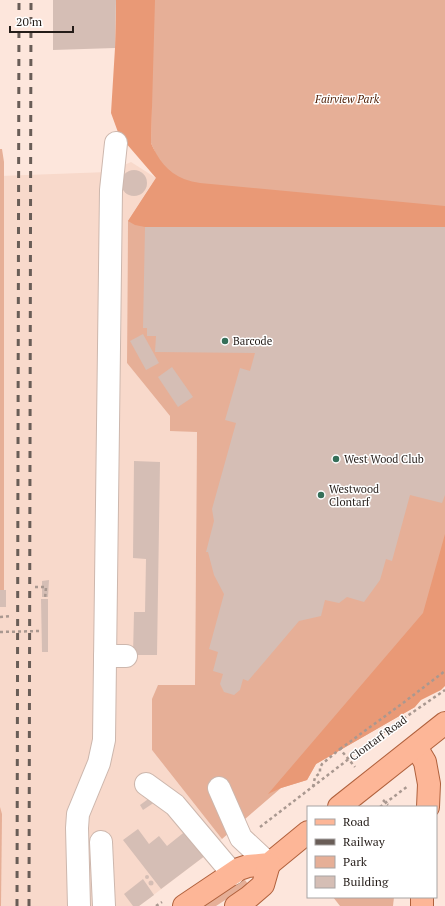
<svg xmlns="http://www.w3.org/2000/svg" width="445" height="906" font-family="'PT Serif',serif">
<rect width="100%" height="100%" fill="#fde6dc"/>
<polygon fill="#f8d9cb" points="131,162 156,178 128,221 127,363 170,416 170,431 197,431 195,685 152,750 222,839 206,855 139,906 0,906 0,176 108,172"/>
<g fill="#e6af97">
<polygon points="149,0 445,0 445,649 412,676 415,707 316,764 307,780 281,788 222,839 152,750 152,699 158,685 195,685 197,432 170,431 170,416 127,363 128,221 156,178 155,152 151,143 152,83"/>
<polygon points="0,149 2,149 4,162 4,590 0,590"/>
<polygon points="0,807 2,814 1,906 0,906"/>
<polygon points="242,880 245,880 248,884 247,886 216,906 205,906"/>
<polygon points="333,897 394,897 393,906 340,906"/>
</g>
<g fill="#e99976">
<path d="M116,0h39l-4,143c6,15 17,30 33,36 5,2 11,3 16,4l245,23v21h-300l-10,-2 -7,-4 28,-43 -37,-43 -8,-22 4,-65z"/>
<polygon points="445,534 445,686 441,690 421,700 415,707 316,764 307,780 281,788 268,794 423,613"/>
</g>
<g fill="#d5beb5">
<polygon points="53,0 116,0 115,48 53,50"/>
<circle cx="134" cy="183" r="13"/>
<polygon points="145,227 445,227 445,495 442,503 410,495 392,561 386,559 380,580 364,602 347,597 339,603 325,600 321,616 299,621 248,681 243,679 240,690 234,695 224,692 220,684 223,674 213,671 218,652 209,649 224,594 214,575 208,552 206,552 214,521 212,509 236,423 225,420 240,368 250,371 255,353 155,352 156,336 147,336 147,328 143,328"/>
<polygon points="143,334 159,363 146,370 130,341"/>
<polygon points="172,367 193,397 178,407 158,377"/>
<polygon points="134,461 160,462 157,655 133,655 134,612 145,612 146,559 133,558"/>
<polygon points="49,580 48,597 42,597 42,581"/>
<rect x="0" y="590" width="6" height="17"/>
<polygon points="41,599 48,599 48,652 42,652"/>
<polygon points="151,797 155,802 143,810 140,805"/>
<polygon points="138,829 149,844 159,836 167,846 187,830 206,855 161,889 123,840"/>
<circle cx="147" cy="877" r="2"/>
<polygon points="143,879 154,895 139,906 133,906 124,894"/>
<circle cx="151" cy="883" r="2.5"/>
</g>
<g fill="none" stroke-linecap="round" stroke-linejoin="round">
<g stroke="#cdb7ad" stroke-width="24">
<g id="minor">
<polyline points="105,656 126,656"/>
<polyline points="146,784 175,805 233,874"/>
<polyline points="219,788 241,838 269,864"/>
<polyline points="101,842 104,906"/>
<polyline points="79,906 77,828 78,814 99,763 104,740 111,190 116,143"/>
</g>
</g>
<g stroke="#b0613d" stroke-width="24">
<g id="major">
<polyline points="416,747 425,762 429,784 428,807"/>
<polyline points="339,807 445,723"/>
<polyline points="184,906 239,869 248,866 269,864 308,832"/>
<polyline points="236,906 249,897 263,885 269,864"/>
<polyline points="422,906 422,897"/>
</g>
</g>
<g stroke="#a99890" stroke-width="2.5" stroke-dasharray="3 3" stroke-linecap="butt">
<polyline points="35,587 46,587 45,599"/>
<polyline points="0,617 12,616"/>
<polyline points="340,749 403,703 445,671"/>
<polyline points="313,787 315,777 320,773 320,768 322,764 340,749 355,767"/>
<polyline points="383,800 388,805"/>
<polyline points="380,807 408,786"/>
<polyline points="260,827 384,732 445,690"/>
<polyline points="156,906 162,902"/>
</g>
<use href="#minor" stroke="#fff" stroke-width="22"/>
<use href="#major" stroke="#fdb697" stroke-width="22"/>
<g stroke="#695d57" stroke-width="3" stroke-dasharray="7 7" stroke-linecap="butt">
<polyline points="17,906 19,0"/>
<polyline points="29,906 31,0"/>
</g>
<polyline stroke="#a99890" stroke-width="2.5" stroke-dasharray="3 3" stroke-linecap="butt" points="0,632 41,631"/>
</g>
<g fill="#356f59" stroke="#fff" stroke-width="1.5">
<circle cx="225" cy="341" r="4"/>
<circle cx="336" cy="459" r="4"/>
<circle cx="321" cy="495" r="4"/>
</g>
<g text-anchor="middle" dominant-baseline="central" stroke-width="3" stroke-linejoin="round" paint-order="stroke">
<g font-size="11" font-style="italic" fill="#4d1c02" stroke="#fff">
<text x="347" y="99">Fairview Park</text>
</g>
<g font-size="11" fill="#241c18" stroke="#fff" text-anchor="start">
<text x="233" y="341">Barcode</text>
<text x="344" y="459">West Wood Club</text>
<text x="329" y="489">Westwood<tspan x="329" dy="13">Clontarf</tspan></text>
</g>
<g font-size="11" fill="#241c18" stroke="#fff">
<text transform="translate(378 738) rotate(-36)">Clontarf Road</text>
</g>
</g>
<rect x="307" y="806" width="130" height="92" fill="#ffffff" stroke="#a7a4a3"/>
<rect x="315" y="819" width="20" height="6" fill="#fdb697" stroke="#a7a4a3"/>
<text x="343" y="826" font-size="12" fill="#241c18">Road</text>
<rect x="315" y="839" width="20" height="6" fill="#695d57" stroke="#a7a4a3"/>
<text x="343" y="846" font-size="12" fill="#241c18">Railway</text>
<rect x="315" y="856" width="20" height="12" fill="#e6af97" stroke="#a7a4a3"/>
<text x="343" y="866" font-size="12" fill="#241c18">Park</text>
<rect x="315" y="876" width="20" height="12" fill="#d5beb5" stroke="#a7a4a3"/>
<text x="343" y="886" font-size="12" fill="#241c18">Building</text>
<path d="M10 26v6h63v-6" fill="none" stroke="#241c18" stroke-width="2"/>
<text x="16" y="26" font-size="12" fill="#241c18" stroke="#ffffff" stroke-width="3" paint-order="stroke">20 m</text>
</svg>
